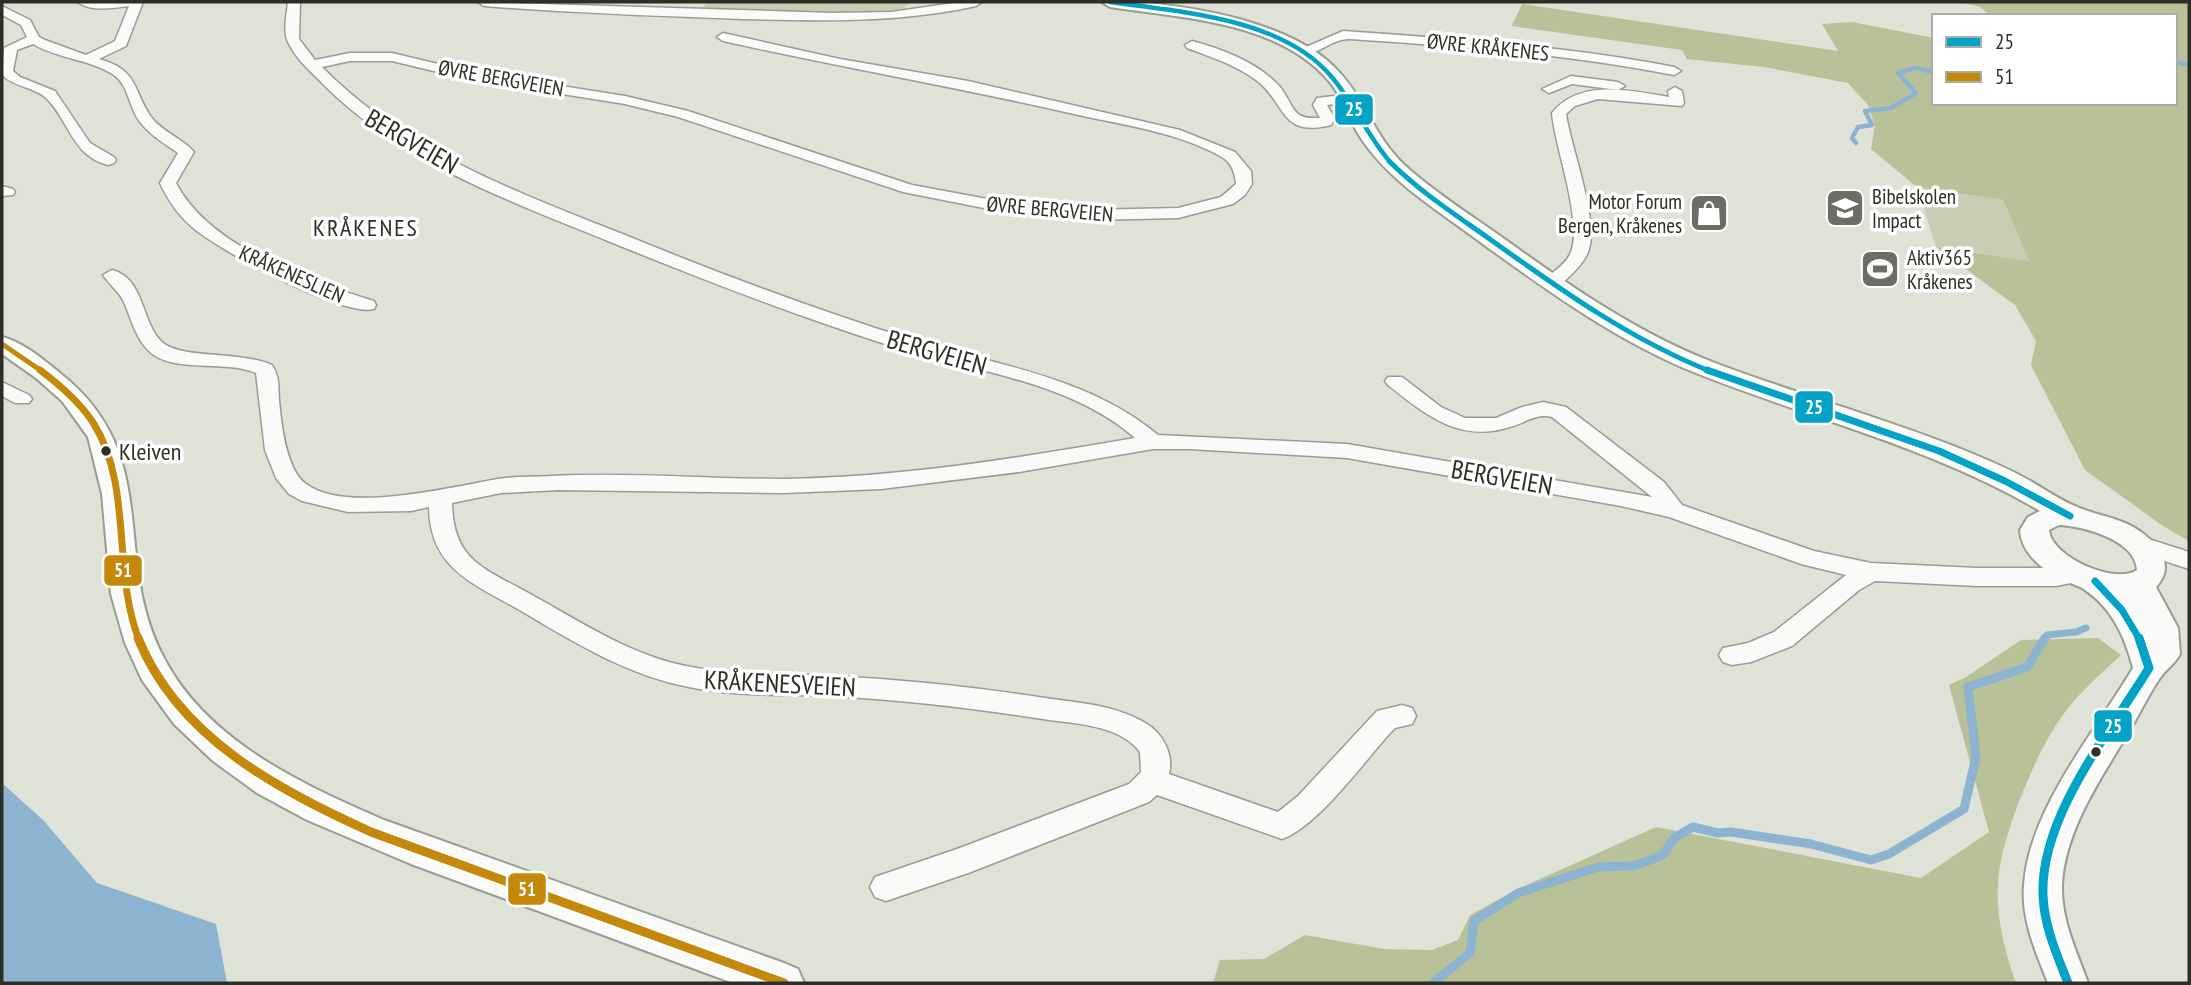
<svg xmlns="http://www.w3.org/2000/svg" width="2191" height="985" font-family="'PT Sans Narrow',sans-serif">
<rect width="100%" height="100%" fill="#dfe2d6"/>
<g fill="#c8ceb3">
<polygon points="709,2 908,2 910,3 901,10 873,13 699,10"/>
<polygon points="1917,187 2003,200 2029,261 1936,247"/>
</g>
<g fill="#b8c198">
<polygon points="1960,2 2189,2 2189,541 2163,526 2085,470 2031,365 2036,341 2015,305 1936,247 2029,261 2003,200 1917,187 1871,149 1875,126 1868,105 1848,83 1764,67 1687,59 1682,50 1512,26 1522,4 1838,51 1822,24 1852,22 1934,38 1934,103 2175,103 2175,16 1991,16 1980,7"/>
<path d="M2098,638l23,17c-24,22 -48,43 -65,70 -23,36 -57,117 -58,160 -2,33 7,67 18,98h-803l7,-23 44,-1 41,-24 79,14 48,1 26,-10 12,-25 48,-26 138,-62 265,51 68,-46 -40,-147 17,-8 55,-37z"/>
</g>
<polygon fill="#8cb4d0" points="2,783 43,820 97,883 216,924 227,983 2,983"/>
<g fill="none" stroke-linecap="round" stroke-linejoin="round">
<g stroke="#8cb4d0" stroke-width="4.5">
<polyline points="2175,63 2189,64"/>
<polyline points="1856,143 1852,138 1858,127 1872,125 1865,111 1891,108 1916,93 1898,73 1915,68 1934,72"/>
</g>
<polyline stroke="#8cb4d0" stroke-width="7" points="2044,640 2047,635 2076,632 2086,628"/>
<polyline stroke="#8cb4d0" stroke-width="9" points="1433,983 1470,953 1474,921 1518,893 1598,867 1634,866 1663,855 1674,838 1693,827 1718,833 1731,832 1811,844 1871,860 1889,854 1964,809 1976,757 1968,687 2027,667 2045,638"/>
<g stroke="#999c92" stroke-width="3">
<g id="minor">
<path d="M78,2h65l-17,44 -27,13c40,11 33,30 52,58 11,15 31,21 43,35l-18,31c33,64 132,98 198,118l2,4 -2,4c-32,8 -156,-59 -182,-82 -15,-13 -24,-27 -32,-44l18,-30c-13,-9 -28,-18 -38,-31 -11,-14 -11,-36 -26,-47 -24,-16 -56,-16 -81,-31l-16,6 -4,21 7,6 35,14 35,52 24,14 2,3 -2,3 -6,2c-36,-9 -39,-45 -62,-67 -12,-11 -32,-11 -44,-23l2,-27 23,-11 -6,-12 -19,-10v-9l28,14 9,17 6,3 41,15 29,-14 14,-35c-16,2 -38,6 -51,-4z"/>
<path d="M288,2h12l-1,37 16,21 35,-7h42l75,18 158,25 63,15 224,74 97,18 80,7 89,-2 43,-11 15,-13c-1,-11 -4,-21 -14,-27 -44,-25 -99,-32 -148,-43 -117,-27 -234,-47 -351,-73l-6,-4 6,-4 117,26 128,22 212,49 55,22 16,19 1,13 -7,11 -12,9 -55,14 -89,2 -80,-7 -106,-21 -225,-75 -53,-13 -158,-25 -75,-18h-42l-28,6c81,83 192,124 298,166 95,39 191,75 289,106 86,26 178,37 249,96l189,9 305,53 -100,-80c-16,-4 -27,6 -42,10 -51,16 -84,-12 -122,-42l-3,-4 3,-4h14l39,30 24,11h31l26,-11 21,-5 23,5 98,75 18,23 132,46 57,12 106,5h79l21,-3 9,3 3,6 -3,6 -30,6h-79l-102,-5 -16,9 -67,56 -41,16 -19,3 -9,-3 -4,-7 4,-7 25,-5 26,-11 72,-57 -45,-11 -132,-47 -48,-11 -274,-48 -158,-9h-36l-134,23 -138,17 -97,4 -226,-3 -57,3 -49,10c1,59 34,66 80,92 49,27 98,60 154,71 48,10 99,7 148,10 71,4 141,11 211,22 34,5 72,7 102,26 16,10 27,31 22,50l109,38 20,-16 79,-85 25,-6 10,3 4,8 -4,8 -17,4 -5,5c-27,30 -72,93 -108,106l-125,-44 -8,7 -178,70 -85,29 -11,-4 -5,-10 5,-10 82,-28 172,-65 12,-12 -1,-20c-21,-28 -66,-28 -97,-33 -70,-11 -141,-19 -211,-23 -48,-2 -96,1 -143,-9 -64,-12 -118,-47 -173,-79 -46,-26 -86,-41 -87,-101l-18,4 -63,1 -46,-11 -13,-7 -13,-16 -11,-28 -9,-77c-31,-14 -86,2 -109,-24 -13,-14 -16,-32 -24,-49 -5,-9 -14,-16 -20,-25l9,-5c33,8 29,54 51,73 19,16 78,8 109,22 8,12 6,22 7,35 2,23 7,70 27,84 40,30 145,3 192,-5 17,-3 35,-2 53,-3 77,-4 155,3 232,3 119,-2 236,-21 352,-41 -68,-59 -167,-67 -250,-94 -94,-30 -186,-66 -277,-103 -101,-41 -212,-81 -289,-161 -11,-11 -23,-22 -30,-36 -7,-12 -2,-29 -1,-42z"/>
<path d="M478,2l355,11 58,-1 70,-10h21l-6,4c-77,17 -154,15 -232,13 -87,-3 -174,-6 -260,-13z"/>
<path d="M1343,31c111,8 222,15 331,36l7,4 -7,4c-107,-21 -216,-29 -324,-36 -18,-1 -33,18 -51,15l-2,-3z"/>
<path d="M1192,41c30,8 67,22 88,46 7,8 11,21 18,27 6,5 15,4 22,4l-7,-13 4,-7 33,-4 7,4 -7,4 -23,3 8,14 -4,6c-52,13 -44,-22 -75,-45 -20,-15 -45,-23 -69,-32l-2,-3z"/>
<polygon points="1571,76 1618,82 1625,86 1618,90 1572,84 1549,93 1542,89"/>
<path d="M1675,87l7,4 2,12 -2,3 -84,-7 -23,7 -9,8c5,34 34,108 22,138 -3,8 -10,16 -16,22 -8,8 -16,15 -27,12l-3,-4 3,-4c9,-6 22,-15 26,-26 12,-31 -16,-104 -19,-139 28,-35 79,-22 117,-16l-1,-6z"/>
<polygon points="2,186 13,189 15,192 13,195 2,196"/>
<polygon points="2,382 29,395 32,399 29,403 15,403 2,396"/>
<polygon points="2136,535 2189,552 2189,569 2128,549 2124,543 2128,537"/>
</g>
</g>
<g stroke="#999c92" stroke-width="4">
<g id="major">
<path d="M1102,2c69,-2 191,17 238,71 29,32 34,66 70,97 29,25 62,46 93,68 67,48 134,95 212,125 82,31 166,54 246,86 22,9 44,18 64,29 17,9 33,21 50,28 24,11 48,11 70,29 17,14 29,33 11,52l22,41 2,26c-5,10 -14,15 -20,24 -11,16 -20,35 -30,52 -28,47 -65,99 -68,155 -1,35 15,67 26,98h-40c-12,-30 -27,-64 -24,-98 5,-76 71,-153 109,-217 -8,-31 -21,-60 -48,-78 -5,-4 -13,-6 -20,-9 -20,-9 -44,-27 -45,-51l8,-13 12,-6c-108,-64 -229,-92 -344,-138 -77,-31 -142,-78 -209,-126 -24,-18 -48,-34 -71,-52 -23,-18 -44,-38 -59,-63 -9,-17 -16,-37 -29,-52 -51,-59 -147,-62 -218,-73zM2059,525c24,1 77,15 78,45 -22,15 -86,-13 -88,-40z"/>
<path d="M2,337c21,5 42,23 58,36 106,84 49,185 105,287 44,82 138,125 219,160l400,143 14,6 6,14h-71l-322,-119 -104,-44 -50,-27 -44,-32 -39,-37 -32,-44 -17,-37 -14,-49 -9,-100 -14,-57 -26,-36 -26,-23 -34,-24z"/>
</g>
</g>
<use href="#minor" fill="#fafbf9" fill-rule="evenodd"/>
<use href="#major" fill="#fafbf9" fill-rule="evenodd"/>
<g stroke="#fff" stroke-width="8">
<path id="bus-1-far3" d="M1110,2c70,10 171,16 220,73 24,27 37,61 61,88"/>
</g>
<g stroke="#fff" stroke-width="10">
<path id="bus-1-far2" d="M1389,161c31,31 67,54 102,79 70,50 140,100 221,132"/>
</g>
<g stroke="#fff" stroke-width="12">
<g id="bus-1-far1">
<polyline points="1707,370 1939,451 2005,481 2070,516"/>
<polyline points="2095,581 2122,610 2140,640"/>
</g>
</g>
<g stroke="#fff" stroke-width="14">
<path id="bus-1" d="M2068,983c-11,-28 -24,-57 -25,-88 -3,-78 67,-163 106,-227l-10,-30"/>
</g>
<g stroke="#fff" stroke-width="10">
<polyline id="bus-2-far2" points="2,344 43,372"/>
</g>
<g stroke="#fff" stroke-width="12">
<path id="bus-2-far1" d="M40,370c20,15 40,32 54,54 39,64 18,147 45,216"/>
</g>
<g stroke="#fff" stroke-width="14">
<path id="bus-2" d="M138,638c40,100 141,152 233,194l413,151"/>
</g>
<use href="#bus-1-far3" stroke="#02a3c6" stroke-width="4.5"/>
<use href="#bus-1-far2" stroke="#02a3c6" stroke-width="5"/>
<use href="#bus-1-far1" stroke="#02a3c6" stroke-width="7"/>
<use href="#bus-1" stroke="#02a3c6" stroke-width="9"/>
<use href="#bus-2-far2" stroke="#c4880a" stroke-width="5"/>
<use href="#bus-2-far1" stroke="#c4880a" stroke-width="7"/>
<use href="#bus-2" stroke="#c4880a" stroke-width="9"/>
</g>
<defs>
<g id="school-square" transform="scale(2.0125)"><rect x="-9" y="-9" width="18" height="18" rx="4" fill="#6b6e64" stroke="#fff"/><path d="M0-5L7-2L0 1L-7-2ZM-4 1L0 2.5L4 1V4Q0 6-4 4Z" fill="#fff"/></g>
<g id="shop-square" transform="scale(2.0125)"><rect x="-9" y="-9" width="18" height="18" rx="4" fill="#6b6e64" stroke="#fff"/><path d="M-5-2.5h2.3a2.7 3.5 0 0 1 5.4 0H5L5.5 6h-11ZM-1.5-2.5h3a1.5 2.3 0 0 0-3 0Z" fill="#fff"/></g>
<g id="stadium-square" transform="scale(2.0125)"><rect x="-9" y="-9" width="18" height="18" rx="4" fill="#6b6e64" stroke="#fff"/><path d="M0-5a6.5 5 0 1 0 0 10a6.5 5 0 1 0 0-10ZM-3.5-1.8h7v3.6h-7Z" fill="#fff"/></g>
</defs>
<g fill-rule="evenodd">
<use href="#school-square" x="1845" y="208"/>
<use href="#shop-square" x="1709" y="213"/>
<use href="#stadium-square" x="1880" y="269"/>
</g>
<g fill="#2d2f26" stroke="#fff" stroke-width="2.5">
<circle cx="106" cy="451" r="6"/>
<circle cx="2096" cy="752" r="6"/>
</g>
<g text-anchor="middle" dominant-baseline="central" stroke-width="7" stroke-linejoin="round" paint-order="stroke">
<g font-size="21" fill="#2d2f26" stroke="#fff">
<text transform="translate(1488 47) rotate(6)">ØVRE KRÅKENES</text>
<text transform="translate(501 78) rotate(10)">ØVRE BERGVEIEN</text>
<text transform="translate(1050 209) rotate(5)">ØVRE BERGVEIEN</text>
<text transform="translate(292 274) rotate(24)">KRÅKENESLIEN</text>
</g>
<g font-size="21" fill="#2d2f26" stroke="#fff" text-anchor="start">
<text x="1872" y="196">Bibelskolen<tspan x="1872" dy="24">Impact</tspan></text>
<text x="1682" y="201" text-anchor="end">Motor Forum<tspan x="1682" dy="24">Bergen, Kråkenes</tspan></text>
<text x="1907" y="257">Aktiv365<tspan x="1907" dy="24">Kråkenes</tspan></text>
</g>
<g font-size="24" letter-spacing="2" fill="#2d2f26" stroke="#fff">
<text x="366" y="227">KRÅKENES</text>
</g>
<g font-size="24" fill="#2d2f26" stroke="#fff" text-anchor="start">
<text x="119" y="451">Kleiven</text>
</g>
<g font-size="26" fill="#2d2f26" stroke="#fff">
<text transform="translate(412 141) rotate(30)">BERGVEIEN</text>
<text transform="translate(937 352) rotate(16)">BERGVEIEN</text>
<text transform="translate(1502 477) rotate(10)">BERGVEIEN</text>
<text transform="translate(780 683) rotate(3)">KRÅKENESVEIEN</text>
</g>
</g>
<g stroke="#fff" stroke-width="2.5">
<rect x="1334" y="93" width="40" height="33" rx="7" fill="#02a3c6"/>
<rect x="1794" y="390" width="40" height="34" rx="7" fill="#02a3c6"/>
<rect x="103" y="554" width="40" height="33" rx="7" fill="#c4880a"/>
<rect x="2093" y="709" width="40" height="34" rx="7" fill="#02a3c6"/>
<rect x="507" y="872" width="40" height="34" rx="7" fill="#c4880a"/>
</g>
<g font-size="19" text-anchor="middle" font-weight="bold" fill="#fff">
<text x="1354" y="116">25</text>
<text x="1814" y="414">25</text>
<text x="123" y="577">51</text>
<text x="2113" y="733">25</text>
<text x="527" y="896">51</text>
</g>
<rect width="2191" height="985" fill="none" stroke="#2d2f26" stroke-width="7"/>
<rect x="1932" y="14" width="245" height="91" fill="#ffffff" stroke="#abaca8" stroke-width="2"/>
<rect x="1946" y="37" width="35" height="10" fill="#02a3c6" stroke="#abaca8" stroke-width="2"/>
<text x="1995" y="49" font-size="21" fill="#2d2f26">25</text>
<rect x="1946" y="72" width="35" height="10" fill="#c4880a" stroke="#abaca8" stroke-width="2"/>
<text x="1995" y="84" font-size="21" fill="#2d2f26">51</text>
</svg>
